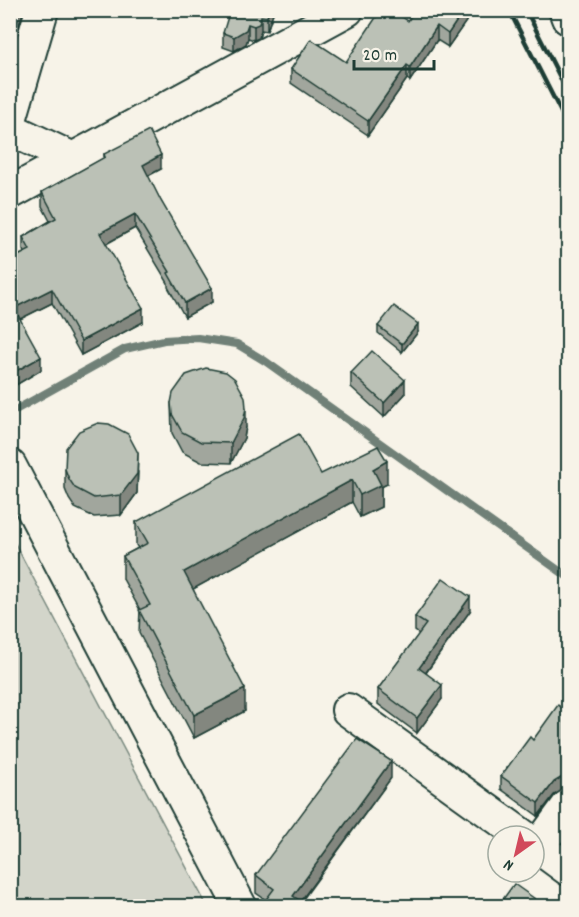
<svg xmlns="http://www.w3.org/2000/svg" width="579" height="917" font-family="Dekko,sans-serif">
<rect width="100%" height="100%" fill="#f7f3e8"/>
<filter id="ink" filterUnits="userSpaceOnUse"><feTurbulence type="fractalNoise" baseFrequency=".0167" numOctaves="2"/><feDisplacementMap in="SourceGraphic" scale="12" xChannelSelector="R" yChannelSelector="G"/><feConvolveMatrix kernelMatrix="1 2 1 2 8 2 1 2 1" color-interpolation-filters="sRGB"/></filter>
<g filter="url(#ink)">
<polygon fill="#d3d5ca" stroke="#79897f" stroke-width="1.5" points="10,536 11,536 207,906 11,906"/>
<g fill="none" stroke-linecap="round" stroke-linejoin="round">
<polyline stroke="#6f8077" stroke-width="8" points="10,413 125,349 164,340 198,338 237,344 265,361 568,577"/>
<g stroke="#1f3d34" stroke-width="36">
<g id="street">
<polyline points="565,10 568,18"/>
<polyline points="10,120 42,10"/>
<polyline points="10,129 73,159"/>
<polyline points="10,193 347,10"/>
<polyline points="10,466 240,906"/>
<polyline points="348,710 523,836"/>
<polyline points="534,844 568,869"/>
<polyline points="538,847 568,806"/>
</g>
</g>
<use href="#street" stroke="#f7f3e8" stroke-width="32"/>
<g stroke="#1f3d34" stroke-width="4.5">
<polyline points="509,10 568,126"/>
<polyline points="526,10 568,93"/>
</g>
</g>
<g fill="#a1a69d" stroke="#1f3d34" stroke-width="1.5">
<polygon points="10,10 24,10 15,37 11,36"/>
<polygon points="274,10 267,31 261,30 259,38 254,40 248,38 246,44 234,51 223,47 223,33"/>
<polygon points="293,10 309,10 303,13"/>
<polygon points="415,10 474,10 448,47 437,40 410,81 407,79 368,135 291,83 291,69 346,62 408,21"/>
<polygon points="104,154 161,169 148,176 212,302 185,317 168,287 168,283 135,228 106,244 143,322 81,355 52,303 20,319 41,370 16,385 10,374 10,260 24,253 23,250 23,237 50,221 42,206 42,192 104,158"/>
<polygon points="378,326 418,332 402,352 378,333"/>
<polygon points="351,373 405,394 384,417 351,387"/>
<polygon points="171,403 246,427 244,438 231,463 201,462 182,452 172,433"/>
<polygon points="65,469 138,472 137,493 121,515 94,517 75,508 69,499 65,489"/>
<polygon points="321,474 387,484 381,487 381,507 360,517 352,502 193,589 245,711 194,738 139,633 140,610 123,579 123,556 138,548 136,545 136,522"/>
<polygon points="470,611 426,673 442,699 417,733 378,704 378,689 419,634 415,631 415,617"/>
<polygon points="568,712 568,783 564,789 554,795 538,816 501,789 501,776 533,740"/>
<polygon points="391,778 301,902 266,900 256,893 256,875"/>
<polygon points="568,822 568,839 567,838 567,823"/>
</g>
<g fill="#83877f" stroke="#1f3d34" stroke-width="1.5">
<polygon points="19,10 24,10 15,37 15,23"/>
<polygon points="269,10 274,10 267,31 267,17"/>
<polygon points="464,10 474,10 448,47 448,34"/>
<polygon points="261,16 261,30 259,38 254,40 254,26"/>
<polygon points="248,24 248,38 246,44 234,51 234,37"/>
<polygon points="437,26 437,40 410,81 410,67"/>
<polygon points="407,65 407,79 368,135 368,121"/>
<polygon points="161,155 161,169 143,178 143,165"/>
<polygon points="135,214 135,228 100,247 100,233"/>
<polygon points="212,288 212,302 185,317 185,303"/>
<polygon points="52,289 52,303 14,322 14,308"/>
<polygon points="143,308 143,322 81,355 81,341"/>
<polygon points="418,324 418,332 402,352 402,344"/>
<polygon points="41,357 41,370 16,385 16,371"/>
<polygon points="405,380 405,394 384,417 384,403"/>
<polygon points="246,408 246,427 244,438 231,463 231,443"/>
<polygon points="138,453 137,493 121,515 121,495"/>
<polygon points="387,461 387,484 381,487 381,507 360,517 360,495 373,469"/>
<polygon points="352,480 352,502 184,594 184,572"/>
<polygon points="470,597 470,611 419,682 419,668"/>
<polygon points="442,685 442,699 417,733 417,718"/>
<polygon points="245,689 245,711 194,738 194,715"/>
<polygon points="391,761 391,778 297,906 293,896"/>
<polygon points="568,770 568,783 564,789 554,795 538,816 538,803 554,782"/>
</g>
<g fill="#bbc1b6" stroke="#1f3d34" stroke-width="1.5">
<polygon points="10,10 19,10 15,23 11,21 10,24"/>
<polygon points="230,10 269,10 267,17 261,16 259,24 254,26 248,24 246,30 234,37 223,33"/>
<polygon points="381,10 392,10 408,21 415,10 464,10 448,34 437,26 410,67 407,65 368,121 291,69 311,39 346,62"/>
<polygon points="149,131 161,155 143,165 161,201 212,288 185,303 168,273 170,272 135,214 100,233 143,308 81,341 52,289 14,308 41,357 16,371 10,360 10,260 30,250 23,237 56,218 42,192 105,157 104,154"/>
<polygon points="394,306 418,324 402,344 378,326"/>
<polygon points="372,351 405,380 384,403 351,373"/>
<polygon points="206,368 226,372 235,379 245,397 246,408 244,418 231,443 201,442 182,432 172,414 171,403 173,393 186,375"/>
<polygon points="98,423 109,424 128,434 138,453 137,474 121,495 94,498 75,488 69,479 65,469 66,448 79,431"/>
<polygon points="299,434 321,474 378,446 387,461 373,469 381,485 360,495 352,480 184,572 245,689 194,715 139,610 150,605 123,556 148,543 136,522"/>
<polygon points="443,578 470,597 419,668 442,685 417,718 378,689 426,624 415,617"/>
<polygon points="558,705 568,712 568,770 564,776 554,782 538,803 501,776 530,737 533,740"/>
<polygon points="357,739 391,761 293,896 308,906 261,906 274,889 256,875"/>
<polygon points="514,884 545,906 498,906"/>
</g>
</g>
<rect width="579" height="917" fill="none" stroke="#f7f3e8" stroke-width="36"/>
<rect x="18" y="18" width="543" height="881" fill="none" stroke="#1f3d34" stroke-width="2" filter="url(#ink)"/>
<g transform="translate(516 854) rotate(214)"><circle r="28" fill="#f7f3e8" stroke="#a1aaa0" stroke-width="1.5"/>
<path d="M0-4.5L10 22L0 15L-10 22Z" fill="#d1495b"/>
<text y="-9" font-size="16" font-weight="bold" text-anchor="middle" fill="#1f3d34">N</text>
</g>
<path d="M354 60v9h80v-9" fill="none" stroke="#1f3d34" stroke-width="3"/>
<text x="363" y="60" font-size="18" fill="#1f3d34" stroke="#f7f3e8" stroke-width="4.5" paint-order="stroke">20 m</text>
</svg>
